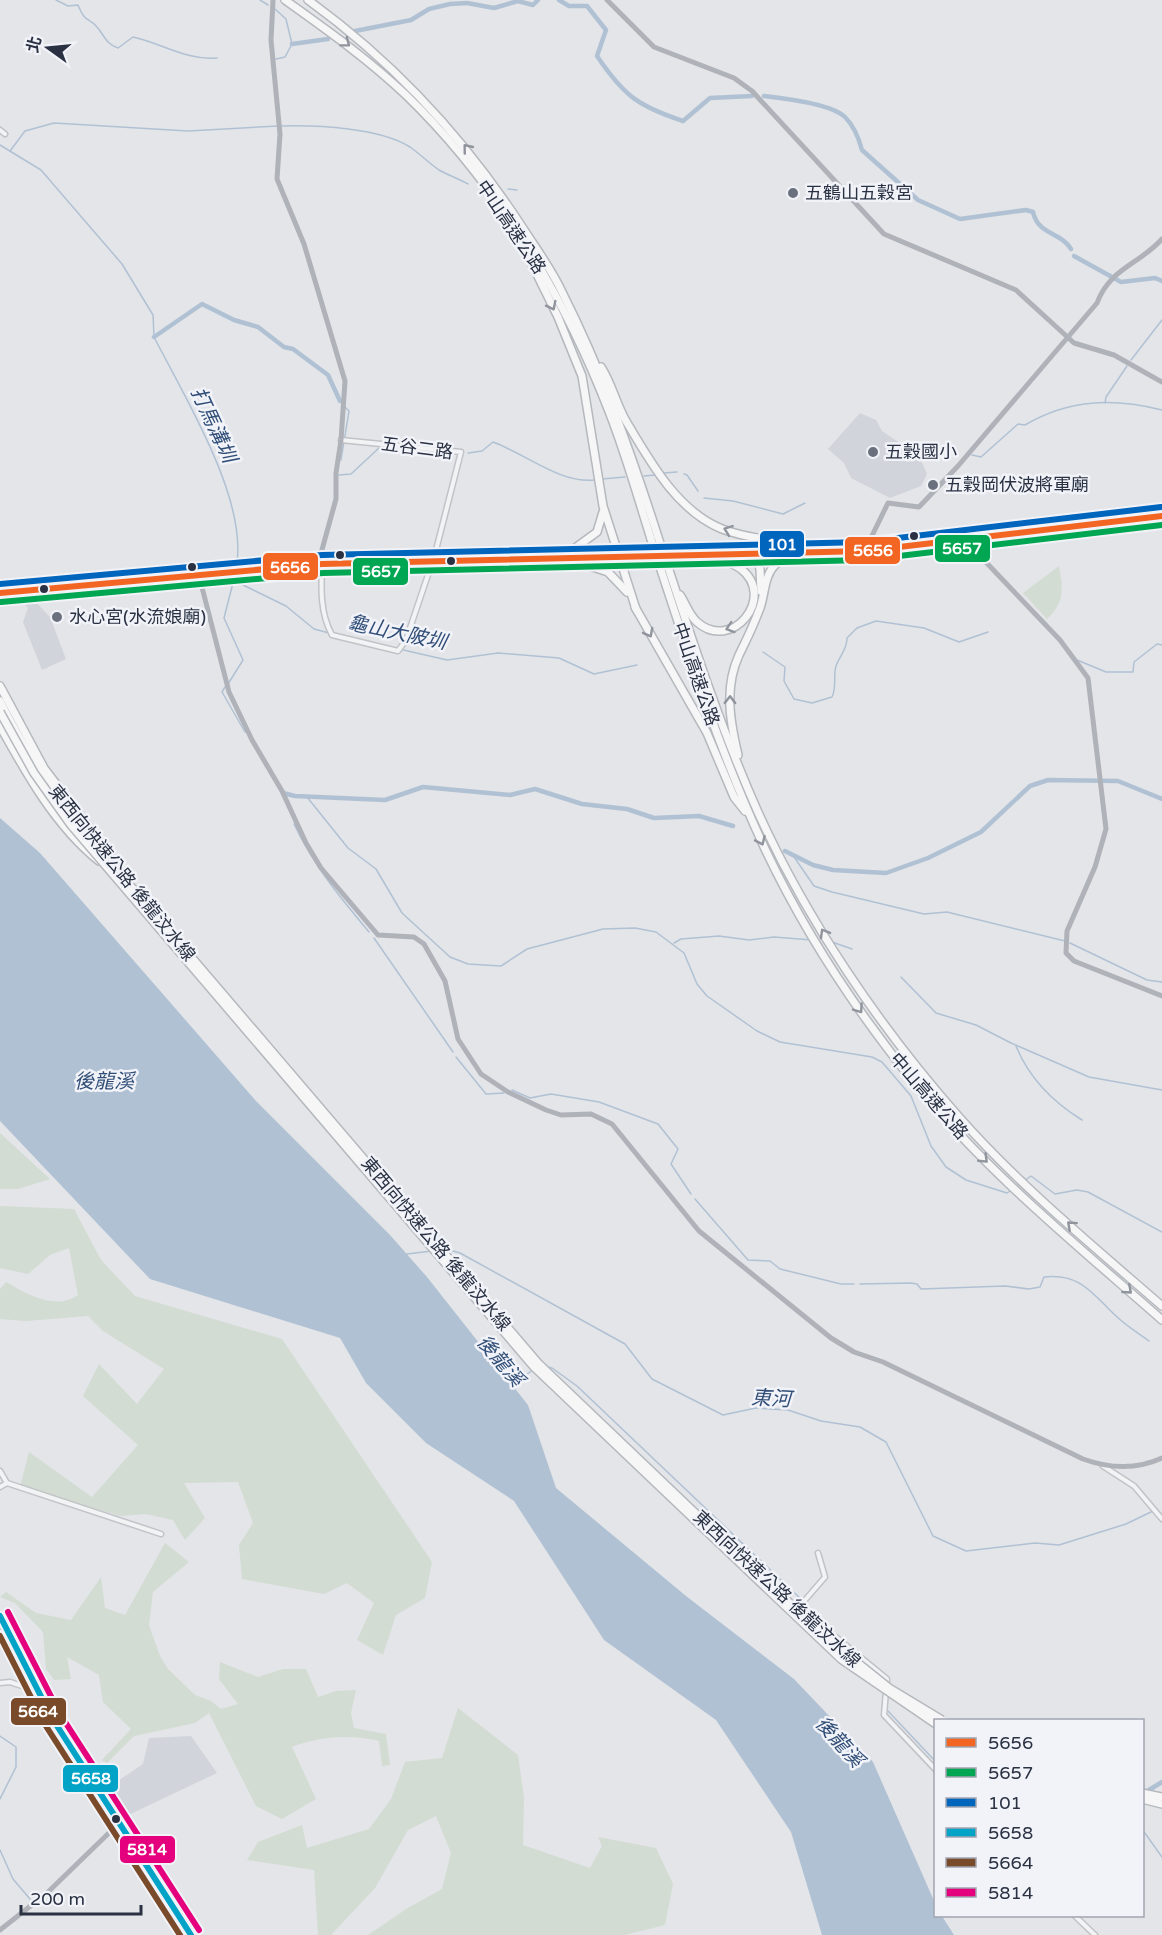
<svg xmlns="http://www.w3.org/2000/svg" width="1162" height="1935" font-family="'Varela Round','Noto Sans TC',sans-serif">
<rect width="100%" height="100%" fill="#e3e5e8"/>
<g fill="#d1d4db">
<polygon points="860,413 876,420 882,431 919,456 927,474 921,486 890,498 851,478 844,463 828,449"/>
<polygon points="28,594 50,617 66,659 42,670 23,622 28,608 16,595"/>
<polygon points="191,1736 217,1773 122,1818 106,1789 143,1764 149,1738"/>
</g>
<g fill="#d3dcd3">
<path d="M1059,566c4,23 6,36 -12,53l-24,-26z"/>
<polygon points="0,1133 50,1179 18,1189 0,1189"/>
<path d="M0,1206l74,3 27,51 34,36 147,43 150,223 -7,36 -29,17 -13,40 -26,-15 17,-37 -27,-20 -23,11 -82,-15 -3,-34 14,-22 -15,-41 -54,1 21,35 -20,22 -12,-20 -27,-6 -25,2 -101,-29 9,-35 63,45 46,-52 -55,-49 16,-32 38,40 27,-35 -61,-38 -15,-15 -62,5 -26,-2v-30l6,-7c21,12 49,29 72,13l-9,-47 -19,7 -22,19 -28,-6z"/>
<path d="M165,1543l24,19 -36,30 -4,33 11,31 8,13 27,26 16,6 10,8 17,-5 -19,-25 1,-17 38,15 25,-8h23l12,28 18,-6 20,-1 -5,23 3,15 32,6 4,31 -8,1 -3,-25c-27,-7 -61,-5 -87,6l24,52 -34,20 -26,-13 -47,-93 -14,10 -61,13 -27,27 -5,-3 29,-31 -28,-27 -4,-27 -32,-18 4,22 -17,1 -8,-11 -3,-37 -28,-29 -15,-6 6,-5 30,21 35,7 30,-43 4,31 20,7z"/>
<polygon points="458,1708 518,1755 524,1798 523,1845 590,1868 602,1846 598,1837 656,1848 673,1884 665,1925 625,1935 368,1935 406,1909 442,1889 451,1853 436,1816 408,1830 375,1888 331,1935 318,1935 314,1870 247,1860 258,1842 302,1825 307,1848 369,1829 391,1799 405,1762 442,1758"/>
</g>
<polygon fill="#b1c1d4" points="0,818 40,853 256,1101 390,1235 427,1277 528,1405 556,1488 686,1596 794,1679 873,1762 935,1903 936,1916 942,1916 954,1935 822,1935 791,1832 716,1720 604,1640 514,1501 426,1443 366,1383 340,1338 150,1279 0,1121"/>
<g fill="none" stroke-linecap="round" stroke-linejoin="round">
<g stroke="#b1c1d4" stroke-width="1.5">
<path d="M56,0l12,6 10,-1c8,19 9,11 19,22 7,8 9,17 21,21l15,-11c28,6 55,24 84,21"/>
<polyline points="260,0 268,5"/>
<polyline points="275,9 286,19 292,44 285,57 276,59"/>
<path d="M282,126c36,-1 98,2 128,21 10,7 19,16 29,23 9,5 20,9 29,14"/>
<path d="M0,145l41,25 81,94 31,51 1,22c30,59 92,159 83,225"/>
<polyline points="10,151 25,131 54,123 188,131 278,126"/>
<polyline points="508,189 517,190"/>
<polyline points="1131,360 1162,320"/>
<polyline points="1105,403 1106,397 1127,366"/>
<path d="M468,453l14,-2 11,-9c33,12 67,42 102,38"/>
<path d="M972,455l9,2 37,-33 7,1c44,-26 88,-27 137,-15"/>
<polyline points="341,460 349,411 345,407"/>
<polyline points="663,473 677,472"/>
<polyline points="684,474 687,475 698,491"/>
<polyline points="339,475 351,474 380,447"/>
<polyline points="644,476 656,475"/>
<polyline points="602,479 625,477"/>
<polyline points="704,498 733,501 783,514 805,503"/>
<polyline points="235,581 286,606 314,629 329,633"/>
<polyline points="360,640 447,660 498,653 559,658 594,674 637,665"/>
<path d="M763,652l22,15 -1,14 10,18 18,4 20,-6c5,-10 1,-21 4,-31 4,-11 11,-16 11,-28l10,-10 19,-7 48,7 35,14 29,-10"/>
<polyline points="1077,660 1106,672 1133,672 1134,662 1157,644 1162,645"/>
<polyline points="228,684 243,660 224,618 235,575"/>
<polyline points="225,687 222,692 245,732"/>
<polyline points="307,797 348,848 376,869 402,913 450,957 468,964 501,966 527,949 603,929 635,928 656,932 684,953 697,984 707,996 757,1031 780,1042 872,1057 882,1062 911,1096 931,1146 946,1167 966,1180 1007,1193 1010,1191"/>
<path d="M294,824c20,42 45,72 75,108"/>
<polyline points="792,854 814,886 832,892 924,914 947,912 1065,941"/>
<polyline points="374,938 453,1052"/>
<polyline points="832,942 852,949"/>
<polyline points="674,943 681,939 719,936 749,940 774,937 812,940"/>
<polyline points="1070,943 1147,980 1162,982"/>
<polyline points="901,977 936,1013 976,1025 1011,1043 1089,1077 1162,1090"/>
<path d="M1016,1046c13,32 37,56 66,74"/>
<polyline points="456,1057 486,1094 504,1093"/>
<polyline points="512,1090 530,1098 551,1094 599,1102 658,1124 678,1149 671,1164 691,1194"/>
<polyline points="1024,1181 1031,1176 1055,1194 1077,1190 1088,1192 1162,1232"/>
<polyline points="695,1199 748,1260 770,1261 780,1269 841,1284 854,1284"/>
<polyline points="446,1249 460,1253 625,1344 652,1379 723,1415 756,1408 788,1410 821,1421 860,1427 886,1442 933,1536 966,1551 1035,1543 1059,1545 1126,1524 1153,1511"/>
<polyline points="407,1254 432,1251"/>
<path d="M860,1284l51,-1 6,1 4,5 84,-3 24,3 11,-2 4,-10c36,-4 48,16 71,38 10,10 23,18 34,26"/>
<polyline points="544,1366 552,1368 577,1386 802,1600"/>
<polyline points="511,1386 534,1369"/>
<polyline points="888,1711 936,1762"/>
<polyline points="0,1736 16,1747 16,1767 0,1799"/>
<polyline points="1142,1829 1162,1857"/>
<polyline points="0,1850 13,1879 30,1899"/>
</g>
<g stroke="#b1c1d4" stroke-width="4.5">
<path d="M559,0l10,6h18l19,24 -9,26c27,40 41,50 86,65l27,-23 42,-2"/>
<polyline points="355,31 411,20 429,9 450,4 467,3 494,8 518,1 533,5 538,0"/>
<polyline points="292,44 328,39"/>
<path d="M764,96c18,2 68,8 81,21 8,8 14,22 17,33l56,50 42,19 66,-9 7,2c5,23 28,20 38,37"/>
<polyline points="1074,256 1121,282 1155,278 1162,281"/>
<polyline points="154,337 202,304 234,320 258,327 284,347 293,349 328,375 340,401"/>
<polyline points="283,793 295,796 385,800 423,787 510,795 535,789 582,804 627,809 654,818 699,816 733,826"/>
<polyline points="785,851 813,865 833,870 886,873 928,858 981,832 1030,786 1048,780 1118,781 1162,799"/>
<polyline points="1144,1793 1162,1782"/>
</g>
<g stroke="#c1c3c6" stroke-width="7">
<g id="street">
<polyline points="0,130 5,134"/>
<polyline points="341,440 461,452 435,554"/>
<path d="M322,565c-1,24 -2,48 10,70l66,16 8,-11 27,-80"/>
<polyline points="1103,1466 1134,1486 1162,1519"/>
<polyline points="0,1471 7,1483"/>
<polyline points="7,1483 161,1534"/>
<polyline points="0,1487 7,1483"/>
<polyline points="818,1553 825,1577 799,1607 887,1679 884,1715 936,1770"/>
<polyline points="0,1683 10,1682 28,1688 35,1684"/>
<polyline points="1075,1916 1095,1935"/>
</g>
</g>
<g stroke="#bfc2c6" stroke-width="9">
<g id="primary">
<polyline points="821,546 868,545 1162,511"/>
<polyline points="0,584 320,557 799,546"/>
<polyline points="0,593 322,564 865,551 1162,516"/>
<polyline points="0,1616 52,1718 191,1935"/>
<polyline points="0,1633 45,1722 183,1935"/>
</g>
</g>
<g stroke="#b5b8bd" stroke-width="10">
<g id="highway">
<path d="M285,0c42,30 83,59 121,95 91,88 159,202 204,319 16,41 28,84 41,125"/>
<path d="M308,0c87,63 158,140 216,230 13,20 28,40 38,62 40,79 69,161 96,245"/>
<polyline points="525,250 558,317 582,376 603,506 636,609"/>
<path d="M601,367c11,17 15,37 25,54 23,39 51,90 96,108 33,12 70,13 104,17"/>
<polyline points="754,548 760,569 761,591"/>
<polyline points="571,551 597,532 603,512"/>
<polyline points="563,557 608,572 627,592"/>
<path d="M668,567c27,82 54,164 89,243 49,109 123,218 202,307 61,69 134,129 203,189"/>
<path d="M661,570c31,95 62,190 105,281 40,84 93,164 152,236 71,87 160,159 244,233"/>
<path d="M680,595c6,9 9,20 17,27 35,31 80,-25 44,-53 -12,-10 -30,-8 -43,-15"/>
<polyline points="635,607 707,733 734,797 745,811"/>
<polyline points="0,686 44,768 118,865 128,883"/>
<path d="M0,701c27,54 61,104 100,150"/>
<path d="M0,726c26,47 56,101 99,135"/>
<path d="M738,755c-8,-34 -14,-67 1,-100 8,-16 15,-31 21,-47 5,-14 4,-32 15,-43 12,-11 30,-7 44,-13"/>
<polyline points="1142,1793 1162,1797"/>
<polyline points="1142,1799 1162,1804"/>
</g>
</g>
<use href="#street" stroke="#f2f3f5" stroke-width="4"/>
<g stroke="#afb2b9" stroke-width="5">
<polyline points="607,0 654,47 734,78 752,91 884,234 1016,290 1074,343 1114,355 1162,382"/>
<polyline points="273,1 271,40 280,134 277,179 304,244 345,381 341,440 336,473 336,499 320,557"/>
<polyline points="962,537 1060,640 1088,678 1106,829 1095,867 1067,931 1066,953 1074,961 1162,996"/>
<path d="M867,546l21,-43 31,4 39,-41 139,-163c13,-35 43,-39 65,-64"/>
<path d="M197,568l32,124 23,48 30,51 24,52 15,25 57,67 36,2 10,7 21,37 13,58 23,35 27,18 38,18 15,5 30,-1 21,10 87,107 132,107 23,14 29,10 200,97c25,9 53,11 79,-1"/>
<polyline points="0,1930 47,1893 113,1829 121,1825"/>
</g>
<use href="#primary" stroke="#f6f6f7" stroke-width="6"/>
<use href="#highway" stroke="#f6f6f7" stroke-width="7"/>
<g stroke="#b5b8bd" stroke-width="10" stroke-linecap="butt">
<g id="highway-bridge">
<polyline points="658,537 668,567"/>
<polyline points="651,539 661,570"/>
<polyline points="0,712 34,773 71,825 534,1367 841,1659 936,1724"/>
<polyline points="128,883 538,1363 823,1635 889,1688 942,1720"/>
</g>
</g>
<use href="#highway-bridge" stroke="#f6f6f7" stroke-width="7"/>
<g stroke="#f1f3f8" stroke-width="10">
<polyline id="bus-1" points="0,593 322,564 865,551 1162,516"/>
</g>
<g stroke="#f1f3f8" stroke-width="10">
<polyline id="bus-2" points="1,602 323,573 865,560 1162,525"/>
</g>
<g stroke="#f1f3f8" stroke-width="10">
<polyline id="bus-3" points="0,584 322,555 864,542 1161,507"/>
</g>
<g stroke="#f1f3f8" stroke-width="10">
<polyline id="bus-4" points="0,1616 52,1718 191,1935"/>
</g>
<g stroke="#f1f3f8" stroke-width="10">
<polyline id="bus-5" points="0,1636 44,1723 180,1935"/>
</g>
<g stroke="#f1f3f8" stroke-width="10">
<polyline id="bus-6" points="8,1612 60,1714 199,1930"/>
</g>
<use href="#bus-1" stroke="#f26522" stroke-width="6"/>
<use href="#bus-2" stroke="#00a651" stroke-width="6"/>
<use href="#bus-3" stroke="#0065bd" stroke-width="6"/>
<use href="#bus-4" stroke="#02a3c7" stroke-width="6"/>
<use href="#bus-5" stroke="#7a4b2a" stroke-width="6"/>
<use href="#bus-6" stroke="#e5007d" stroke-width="6"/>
</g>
<defs><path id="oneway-chevron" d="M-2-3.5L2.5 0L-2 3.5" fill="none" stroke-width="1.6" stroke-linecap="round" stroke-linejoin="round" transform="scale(1.5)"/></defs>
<g stroke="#90949d">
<use href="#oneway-chevron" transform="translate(346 43) rotate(37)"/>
<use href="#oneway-chevron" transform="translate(467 148) rotate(-129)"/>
<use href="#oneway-chevron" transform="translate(552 306) rotate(63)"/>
<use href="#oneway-chevron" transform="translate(728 530) rotate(-160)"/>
<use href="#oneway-chevron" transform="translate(730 628) rotate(162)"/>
<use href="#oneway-chevron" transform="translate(649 633) rotate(62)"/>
<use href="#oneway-chevron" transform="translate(730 700) rotate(-89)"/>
<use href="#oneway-chevron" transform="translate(761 841) rotate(66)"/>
<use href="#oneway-chevron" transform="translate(824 933) rotate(-120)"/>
<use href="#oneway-chevron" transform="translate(859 1009) rotate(55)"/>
<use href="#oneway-chevron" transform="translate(984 1159) rotate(44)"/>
<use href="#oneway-chevron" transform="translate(1071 1225) rotate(-138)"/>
<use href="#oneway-chevron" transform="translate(1128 1290) rotate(41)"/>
</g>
<g fill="#6a707d" stroke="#f1f3f8" stroke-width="2">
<circle cx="793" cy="193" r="6"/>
<circle cx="873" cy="452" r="6"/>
<circle cx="933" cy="485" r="6"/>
<circle cx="57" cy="617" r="6"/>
</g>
<g fill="#293143" stroke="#f1f3f8" stroke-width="2">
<circle cx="914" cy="536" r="5"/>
<circle cx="340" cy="555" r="5"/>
<circle cx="451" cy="561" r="5"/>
<circle cx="192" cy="567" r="5"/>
<circle cx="44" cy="589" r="5"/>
<circle cx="116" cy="1819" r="5"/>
</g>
<g text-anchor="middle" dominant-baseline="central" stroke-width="5" stroke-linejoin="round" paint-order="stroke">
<g font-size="18" fill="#293143" stroke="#f1f3f8" text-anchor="start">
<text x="805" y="193">五鶴山五穀宮</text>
<text x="885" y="452">五穀國小</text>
<text x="945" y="485">五穀岡伏波將軍廟</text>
<text x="69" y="617">水心宮(水流娘廟)</text>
</g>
<g font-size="18" fill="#293143" stroke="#f1f3f8">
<text transform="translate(511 227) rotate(56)">中山高速公路</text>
<text transform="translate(417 448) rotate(7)">五谷二路</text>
<text transform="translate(696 674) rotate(71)">中山高速公路</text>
<text transform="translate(122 873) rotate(51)">東西向快速公路 後龍汶水線</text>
<text transform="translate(929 1096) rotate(49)">中山高速公路</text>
<text transform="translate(436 1244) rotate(50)">東西向快速公路 後龍汶水線</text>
<text transform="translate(777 1589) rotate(43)">東西向快速公路 後龍汶水線</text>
</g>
<g font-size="20" font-style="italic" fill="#314e78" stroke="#f1f3f8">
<text transform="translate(213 425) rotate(65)">打馬溝圳</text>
<text transform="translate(397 633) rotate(12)">龜山大陂圳</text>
<text x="104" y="1082">後龍溪</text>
<text transform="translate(500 1361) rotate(50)">後龍溪</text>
<text transform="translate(771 1399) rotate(3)">東河</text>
<text transform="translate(839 1742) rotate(48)">後龍溪</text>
</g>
</g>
<g stroke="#f1f3f8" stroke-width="2">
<rect x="759" y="530" width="46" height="28" rx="6" fill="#0065bd"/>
<rect x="934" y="534" width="57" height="29" rx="6" fill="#00a651"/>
<rect x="844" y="536" width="57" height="29" rx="6" fill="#f26522"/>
<rect x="262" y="552" width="57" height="29" rx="6" fill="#f26522"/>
<rect x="352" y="557" width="57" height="29" rx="6" fill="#00a651"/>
<rect x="10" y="1697" width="57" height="29" rx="6" fill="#7a4b2a"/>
<rect x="62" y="1764" width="57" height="29" rx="6" fill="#02a3c7"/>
<rect x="119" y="1835" width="57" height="29" rx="6" fill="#e5007d"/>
</g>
<g font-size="16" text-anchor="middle" font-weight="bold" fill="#fff">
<text x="782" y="550">101</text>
<text x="962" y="554">5657</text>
<text x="873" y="556">5656</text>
<text x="290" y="573">5656</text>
<text x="381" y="577">5657</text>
<text x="38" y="1717">5664</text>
<text x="91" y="1784">5658</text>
<text x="147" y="1855">5814</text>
</g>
<rect x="934" y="1719" width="210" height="198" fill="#f1f3f8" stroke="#a1a5b0" stroke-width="1.5"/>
<rect x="946" y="1738" width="30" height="9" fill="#f26522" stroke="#a1a5b0" stroke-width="1.5"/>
<text x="988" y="1749" font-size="18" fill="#293143">5656</text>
<rect x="946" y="1768" width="30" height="9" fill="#00a651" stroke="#a1a5b0" stroke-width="1.5"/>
<text x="988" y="1779" font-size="18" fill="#293143">5657</text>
<rect x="946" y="1798" width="30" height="9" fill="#0065bd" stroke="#a1a5b0" stroke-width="1.5"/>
<text x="988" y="1809" font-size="18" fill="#293143">101</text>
<rect x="946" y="1828" width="30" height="9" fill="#02a3c7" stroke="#a1a5b0" stroke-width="1.5"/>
<text x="988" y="1839" font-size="18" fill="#293143">5658</text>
<rect x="946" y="1858" width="30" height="9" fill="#7a4b2a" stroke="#a1a5b0" stroke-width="1.5"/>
<text x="988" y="1869" font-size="18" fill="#293143">5664</text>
<rect x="946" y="1888" width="30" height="9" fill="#e5007d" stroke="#a1a5b0" stroke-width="1.5"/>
<text x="988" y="1899" font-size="18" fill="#293143">5814</text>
<g transform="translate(48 48) rotate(285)" stroke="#f1f3f8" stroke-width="4.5" paint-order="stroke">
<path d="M0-4.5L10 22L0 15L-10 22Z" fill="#293143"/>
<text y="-9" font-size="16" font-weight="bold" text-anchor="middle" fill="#293143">北</text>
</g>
<path d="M21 1905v9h120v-9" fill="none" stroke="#293143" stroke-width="3"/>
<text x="30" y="1905" font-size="18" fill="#293143" stroke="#f1f3f8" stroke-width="4.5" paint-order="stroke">200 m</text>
</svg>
